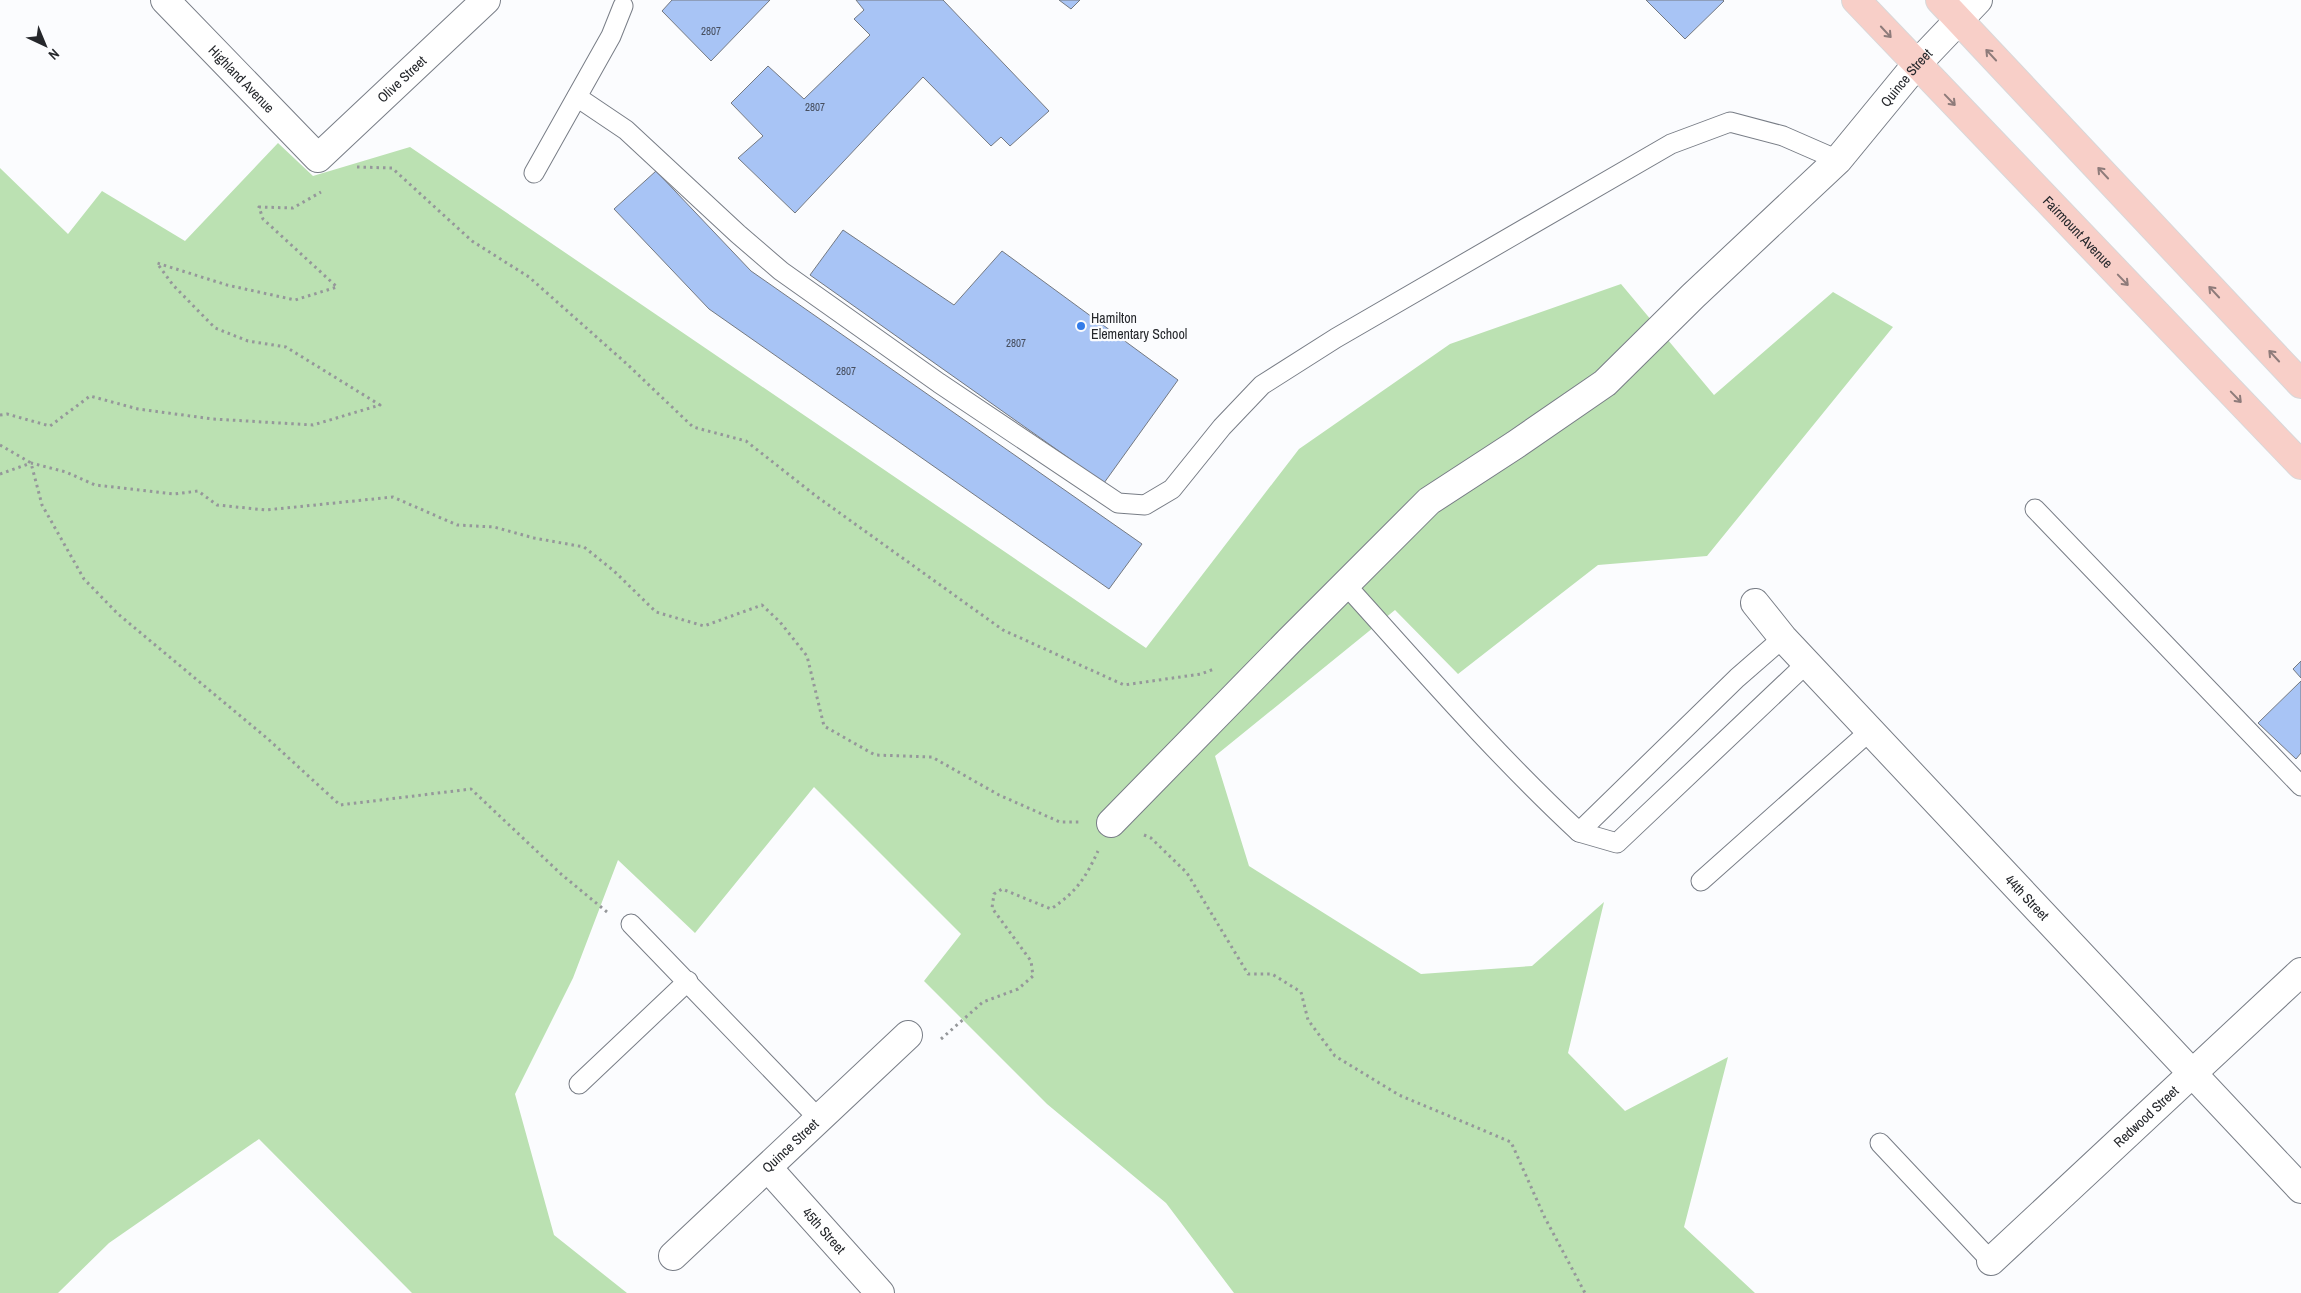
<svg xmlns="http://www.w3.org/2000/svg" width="2301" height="1293" font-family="'Archivo Narrow',sans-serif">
<rect width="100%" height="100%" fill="#fbfcfe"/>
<polygon fill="#bbe1b2" points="278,143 313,176 410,147 1146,648 1299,449 1450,344 1621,284 1714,395 1833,292 1893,327 1707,556 1598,565 1458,674 1395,610 1215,756 1249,866 1421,974 1532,966 1604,902 1568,1053 1625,1111 1728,1057 1684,1227 1755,1293 1234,1293 1166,1203 1047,1104 924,981 961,934 814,787 695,933 618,860 573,978 515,1094 554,1235 627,1293 412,1293 259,1139 109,1243 58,1293 0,1293 0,168 68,234 102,191 185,241"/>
<g fill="#a8c4f5" stroke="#747981">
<polygon points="672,0 770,0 711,61 662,11"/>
<polygon points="856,0 943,0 1049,111 1010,146 1001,137 991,146 923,77 795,213 738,158 763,136 731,103 768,66 804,99 870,35 854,19 864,10"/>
<polygon points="1059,0 1080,0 1071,9"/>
<polygon points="1646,0 1723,0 1724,1 1685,39"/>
<polygon points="656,171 751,271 1142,544 1109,589 709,309 614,209"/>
<polygon points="843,230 954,305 1002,251 1178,380 1104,483 810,275"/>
<polygon points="2301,661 2301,678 2293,669"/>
<polygon points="2301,681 2301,753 2296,759 2258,723"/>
</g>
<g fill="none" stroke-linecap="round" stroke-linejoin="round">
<g stroke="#787d86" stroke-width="21">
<g id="lane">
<polyline points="577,97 626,130 738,234 781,271 939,383 1118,503 1145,505 1172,489 1222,427 1262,385 1336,338 1671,144 1730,122 1783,136 1838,160"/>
<polyline points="534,173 611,36 623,6"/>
<polyline points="2035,509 2301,786"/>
<path d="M1345,584c76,84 151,171 234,248l158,-154 46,-40"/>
<polyline points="1579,832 1617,843 1807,663"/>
<polyline points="1701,881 1871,730"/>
<polyline points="631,924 819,1119"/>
<polyline points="579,1084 688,981"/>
<polyline points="1880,1143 1991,1261"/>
</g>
</g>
<g stroke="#787d86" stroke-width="30">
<g id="street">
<path id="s1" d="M165,0l153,158 168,-158"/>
<path id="s2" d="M1755,603l28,35 518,551"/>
<path id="s3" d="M1111,823l178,-182 140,-140 86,-56 90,-62 88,-87 145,-136 78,-95 62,-65"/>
<path id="s4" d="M768,1168l112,125"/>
<path id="s5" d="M673,1256l235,-221"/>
<path id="s6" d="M1991,1261l310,-289"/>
</g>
</g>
<g stroke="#d8d8d9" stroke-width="30">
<g id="primary">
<path id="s7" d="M1856,0l445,465"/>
<polyline points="1940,0 2301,384"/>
</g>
</g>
<g stroke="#95979a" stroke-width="3" stroke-dasharray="2.5 4" stroke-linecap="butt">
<polyline points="357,167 392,168 472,241 529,277 628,365 693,427 746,441 816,496 1003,630 1124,685 1201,674 1214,669"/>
<polyline points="0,415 7,414 50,426 90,396 138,409 213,419 313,425 380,405 286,347 248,341 215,328 173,285 157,263 227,285 295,300 337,287 263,219 259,207 293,208 321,192"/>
<polyline points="0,445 31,463 42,505 84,579 118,614 268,739 340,805 471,789 561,874 607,912"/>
<polyline points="0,474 31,463 66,472 95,485 174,494 198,491 217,505 266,510 393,497 457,525 494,527 534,538 584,547 614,571 656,612 704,626 762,605 780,622 807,656 824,726 875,755 932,757 999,795 1060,822 1080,822"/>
<polyline points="1144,835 1151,838 1187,873 1248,974 1272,974 1301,992 1308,1020 1335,1056 1399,1095 1511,1142 1544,1216 1585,1293"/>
<path d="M941,1039l42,-37 35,-13 15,-13 -2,-15 -39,-53 2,-14 8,-5 49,20c25,-17 34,-30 47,-58"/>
</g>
<use href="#lane" stroke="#fff" stroke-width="19"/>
<use href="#street" stroke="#fff" stroke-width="28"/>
<use href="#primary" stroke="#f8cfc8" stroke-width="28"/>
</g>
<defs><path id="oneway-shaft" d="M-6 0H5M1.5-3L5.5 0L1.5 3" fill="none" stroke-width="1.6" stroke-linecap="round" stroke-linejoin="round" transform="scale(1.25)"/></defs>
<g stroke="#8e7b7a">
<use href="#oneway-shaft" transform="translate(1886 32) rotate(47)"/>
<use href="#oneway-shaft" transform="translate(1991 55) rotate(-133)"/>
<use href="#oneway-shaft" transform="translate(1950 100) rotate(46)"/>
<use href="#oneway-shaft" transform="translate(2103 173) rotate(-133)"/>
<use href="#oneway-shaft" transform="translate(2123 280) rotate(46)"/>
<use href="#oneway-shaft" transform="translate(2214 292) rotate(-133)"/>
<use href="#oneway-shaft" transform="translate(2274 356) rotate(-133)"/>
<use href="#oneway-shaft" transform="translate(2236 397) rotate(46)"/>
</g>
<circle fill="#337ce9" stroke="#fbfcfe" stroke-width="2" cx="1081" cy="326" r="5"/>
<g text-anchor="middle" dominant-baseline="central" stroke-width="4.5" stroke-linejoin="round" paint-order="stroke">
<g font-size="11" fill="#464e5e">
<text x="711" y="31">2807</text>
<text x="815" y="107">2807</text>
<text x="1016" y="343">2807</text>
<text x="846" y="371">2807</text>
</g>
<g font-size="14" fill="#25272b" stroke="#fbfcfe">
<text stroke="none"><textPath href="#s1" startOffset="110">Highland Avenue</textPath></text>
<text stroke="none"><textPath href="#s1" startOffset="335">Olive Street</textPath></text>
<text stroke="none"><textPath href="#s3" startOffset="1094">Quince Street</textPath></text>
<text stroke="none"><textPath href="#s7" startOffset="321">Fairmount Avenue</textPath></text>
<text stroke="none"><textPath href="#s2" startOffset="401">44th Street</textPath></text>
<text stroke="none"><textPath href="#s6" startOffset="212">Redwood Street</textPath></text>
<text stroke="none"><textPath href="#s5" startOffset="161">Quince Street</textPath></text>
<text stroke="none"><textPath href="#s4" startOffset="84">45th Street</textPath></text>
</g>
<g font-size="14" fill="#25272b" stroke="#fbfcfe" text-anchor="start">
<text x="1091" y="318">Hamilton<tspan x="1091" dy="16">Elementary School</tspan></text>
</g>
</g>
<g transform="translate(45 45) rotate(136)" stroke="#fbfcfe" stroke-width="4" paint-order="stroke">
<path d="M0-4L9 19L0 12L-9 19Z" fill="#25272b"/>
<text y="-8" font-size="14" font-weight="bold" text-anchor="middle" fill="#25272b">N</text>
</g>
</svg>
